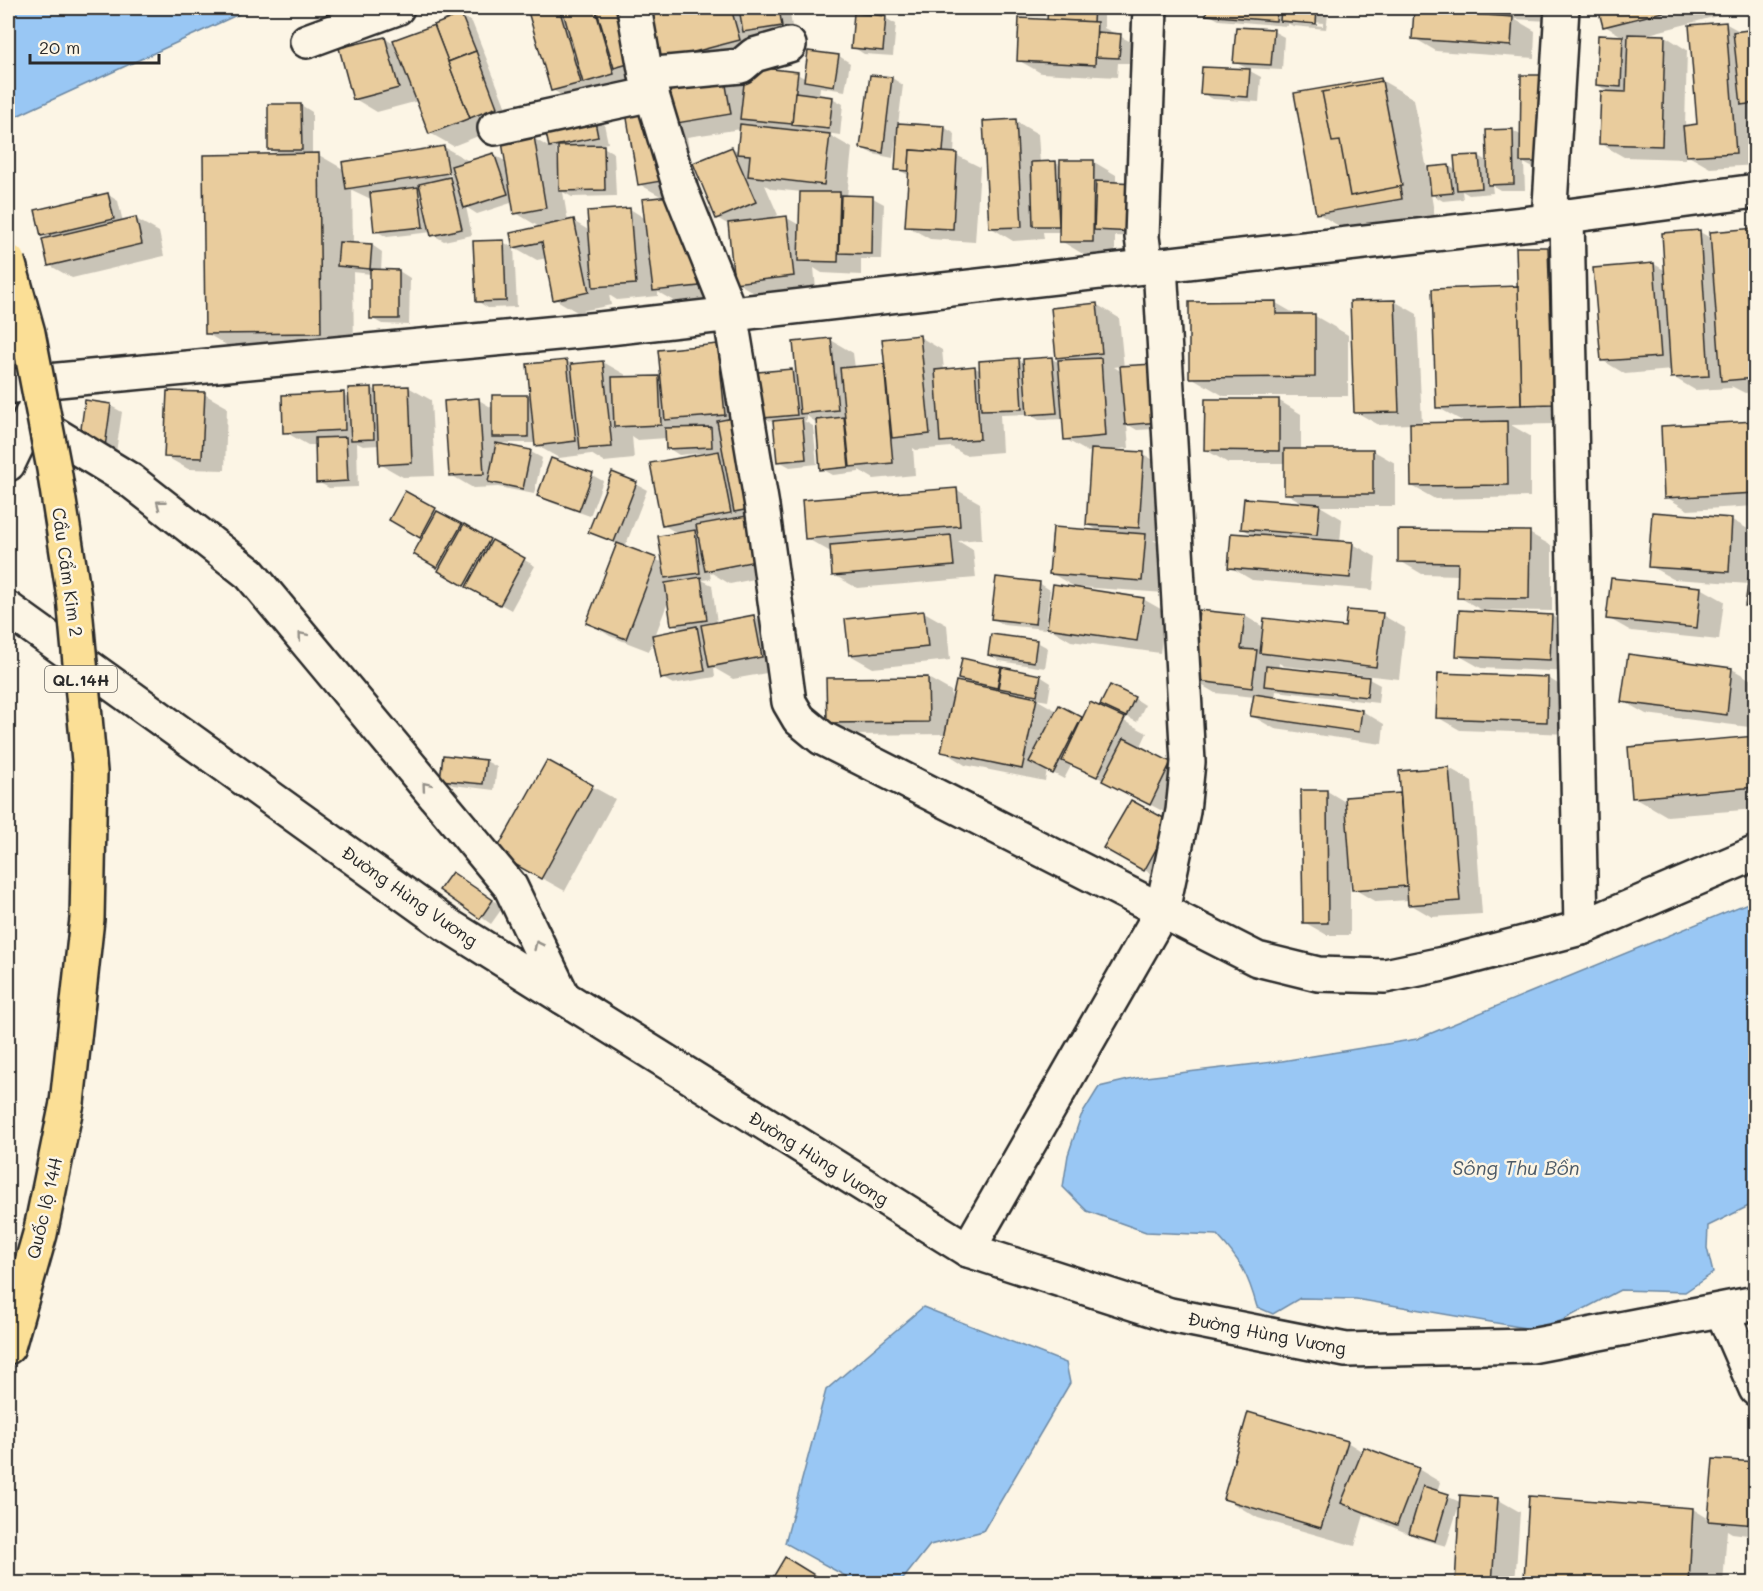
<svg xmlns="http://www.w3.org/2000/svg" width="1763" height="1591" font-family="Mali,sans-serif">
<rect width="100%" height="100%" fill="#fcf5e5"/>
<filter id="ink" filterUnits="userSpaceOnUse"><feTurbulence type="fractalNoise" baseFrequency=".0167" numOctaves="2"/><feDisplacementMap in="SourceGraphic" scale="12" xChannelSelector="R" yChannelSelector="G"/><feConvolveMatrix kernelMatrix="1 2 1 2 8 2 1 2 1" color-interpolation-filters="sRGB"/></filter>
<g filter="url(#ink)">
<g fill="#99c7f4" stroke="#6d89a4" stroke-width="1.5">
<polygon points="8,8 252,8 8,120"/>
<path d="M1755,900v303l-47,23 -1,22 6,25 -28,19 -65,-2 -57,30 -26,10 -181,-31 -56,-1 -27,16 -16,-7c-9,-33 -17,-47 -40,-72l-71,-3 -59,-21 -24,-24 5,-32 13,-39 18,-29 38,-9 145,-17 135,-22z"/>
<polygon points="923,1307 1066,1363 1070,1383 983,1531 930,1545 900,1583 858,1583 785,1543 826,1390"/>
</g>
<g fill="#0003" fill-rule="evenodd">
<polygon points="529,8 789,8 793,32 761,53 575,103 553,90"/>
<polygon points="865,8 926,8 925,15 870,11"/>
<polygon points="979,8 1005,8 1005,10"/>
<polygon points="1012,8 1099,8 1104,11 1104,28 1131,42 1130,63 1118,63 1117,77 1041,73 1018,60 1049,21 1049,8 1022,13"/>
<path d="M1209,8h120l-3,21 -33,-3 -6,-3v3l-68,-6 -11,-6zM1291,20l32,3v3l-32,-3z"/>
<polygon points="1466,8 1549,8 1549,21 1514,19 1535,31 1534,58 1436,51 1414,38 1481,16"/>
<polygon points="1600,8 1715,8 1717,16 1645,35 1665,36 1687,50 1685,127 1698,126 1725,23 1741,32 1756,31 1756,111 1754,110 1756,165 1710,168 1685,154 1685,159 1624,157 1601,144 1611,93 1597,85 1599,36 1625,38 1605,26"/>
<polygon points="461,16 472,22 508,113 491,131 453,146 430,133 418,101 377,112 355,99 384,38 397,46"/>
<polygon points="885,18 896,24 893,56 864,54 853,47"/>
<polygon points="1273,31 1284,37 1282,70 1246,68 1235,62"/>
<path d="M810,53l29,3 11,7 -5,28 -25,-4 -1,9 13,2 11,6 -3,31 -14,-2 26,15 -5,49 26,1 11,6 -2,55h-21v16l-39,-2 -8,-5 2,21 -58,6 -22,-13 -7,-57 -12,-7 15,-70 7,4 2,-23 -54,8 8,54 -7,5 23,13 10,89 -44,5 -19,-11v4l-41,4 -8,-5 2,10 -34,7 -22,-13 -8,-41 -10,2 -23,-13 3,60 -29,1 -11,-7 26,-59 11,6 -2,-14 29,-6 -25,-15 -2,-11 -37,12 -11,-7 6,28 -28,6 -11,-6 -1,-3 -45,5 -11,-6 -3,-31 -21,-10 1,54 19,1 10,7 -1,19h18l11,7 -1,47 -27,-1 -11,-6v-44l-18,-2 1,80 -114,1 -34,-20 74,-178 -11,-6 32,-44 11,7v43h7l26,15 99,-23 23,13v3l27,-8 13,7 26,-24 17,10 -4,-22 56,-12 6,29 -12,2 7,2 11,6 2,43 -44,1 -9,-5 5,30 5,-1 17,10 40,-22 16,10 18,-21 -25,-14 -12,-76 96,-38 22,13 52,-9 9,5zM556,149l4,3 -2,12zM445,161h3l4,19h-3zM765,185l7,4 30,3 -1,34 -14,-8 -19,1 10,-4z"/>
<polygon points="1250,71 1261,77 1259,102 1213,99 1202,93"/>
<polygon points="892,78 903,85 898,125 944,127 955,134 954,154 980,167 975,242 930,239 907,226 910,176 897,169 898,140 896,140 893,158 873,154 862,148"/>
<polygon points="1381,80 1414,99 1429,181 1449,166 1457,171 1479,156 1489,162 1512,130 1522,136 1544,174 1524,163 1525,190 1500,190 1492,185 1493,193 1469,195 1462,191 1463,199 1443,201 1431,194 1435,218 1351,233 1317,213"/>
<polygon points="1015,121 1038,134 1040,163 1056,163 1061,166 1094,162 1116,175 1116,183 1145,237 1115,236 1115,255 1083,254 1061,241 1061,232 1043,232 1044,239 1013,241 990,227"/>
<polygon points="107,194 118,201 123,222 136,219 159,232 164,256 72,278 49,265 50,239 42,235"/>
<polygon points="1756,230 1756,392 1745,393 1731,386 1732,388 1695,390 1673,377 1672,370 1625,374 1602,360 1654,264 1666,271 1700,232 1712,239"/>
<polygon points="1548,248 1571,261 1575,417 1554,417 1554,424 1511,425 1530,436 1530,497 1435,499 1412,486 1412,424 1379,425 1356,412 1394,301 1417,314 1422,424 1466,423 1437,407"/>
<polygon points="1276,303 1297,315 1315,316 1348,335 1348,396 1224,396 1191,377"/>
<path d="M1096,304l23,14 5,50 46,60 -33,2 -10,-6 2,24 -17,2v2l31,2 23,13 -5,74 -8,-1 15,9 -3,44 -85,-6v2l63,10 23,13 -6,41 -89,-12 -25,-15 -1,3 -41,-4 -11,-7 46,-35 11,7 -4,35 3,1 29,-37 -27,-16 50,-41 -14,-8 5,-73 -4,1 -23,-13 -1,-20 -25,1 -10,-6 -29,1 2,37 -37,3 -14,-8 -35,3 -3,-2 2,27 -41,4 -15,-9v2l-26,3 -11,-6 -5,-46 -10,-7v4l-3,1 9,5 4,38 -27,3 -11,-6 -4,-37 -11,-7 -4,-44 32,-3 6,3 33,-33 22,13 2,15 31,-3 34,-28 22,13 2,20 30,-3 7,4 38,-11 5,3 28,-4 8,4 5,-2 -8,-4zM1122,366v6l-8,-5z"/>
<path d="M718,346l23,13 42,214 -53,11 -20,-12 1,7 -9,1 10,5 5,38 36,-7 23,14 8,40 -51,9 -19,-11 1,9 -42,7 -11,-6 -8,-40 -5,13 -39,-15 -22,-14 30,-78 -28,-12 23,-58 23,10 11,6 -22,57 39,16 15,-29 -16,-9 39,-72 -23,2 -11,-7 -1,-10 -29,2 -6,-4 2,23 -30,3 -13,-8 -32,4 -23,-13v-2h-33l1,3 27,6 11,6 -8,36 -36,-7 -25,1 -22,-13 28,-75 15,9v-12l34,-1 4,3 -3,-34 38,-4 7,4 29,-3 23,13v3l33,-1 3,2zM669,599l3,25 12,6 -29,6z"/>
<polygon points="408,387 431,400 435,476 403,477 380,464 380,445 363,446 357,443 358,487 329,488 318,482 317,445 308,445 285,432 343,394 350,398 372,388 378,392"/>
<polygon points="204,394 227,407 225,470 188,469 165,456"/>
<polygon points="1278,400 1301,414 1301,450 1372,450 1395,463 1395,506 1320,506 1342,519 1340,543 1353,544 1376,557 1373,590 1252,580 1230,567 1256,536 1243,529 1306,505 1286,493 1286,463 1228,463 1206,450"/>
<polygon points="87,401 111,406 122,412 116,452 92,448"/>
<polygon points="1756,422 1756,506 1688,510 1666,497"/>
<polygon points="592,475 603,481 590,516 550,502 539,496"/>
<polygon points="957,490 980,503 982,539 958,541 973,550 976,578 857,588 834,575 832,550 829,551 806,538"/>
<polygon points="406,493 535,566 511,610 440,570 441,568 415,554 424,538 391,519"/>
<polygon points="1732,520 1755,533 1752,577 1756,578 1756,610 1746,605 1750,584 1673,579 1650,566"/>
<polygon points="1529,533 1552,546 1552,611 1485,610 1485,612 1459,597 1459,575 1422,574 1400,561"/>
<polygon points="1701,588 1724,601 1719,640 1631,631 1608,618"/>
<polygon points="924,612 947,625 950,660 873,668 850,655"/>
<polygon points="1382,615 1405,628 1399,679 1284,666 1279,663 1278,669 1369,679 1380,685 1378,703 1276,691 1275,699 1362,711 1384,724 1382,744 1275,729 1252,716 1255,697 1215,693 1193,680 1245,616 1265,628 1346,629"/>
<polygon points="1552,616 1574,629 1573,672 1481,668 1458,655"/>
<polygon points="992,635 1037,642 1048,648 1045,668 1000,661 989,655"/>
<polygon points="1001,668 1040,676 1051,683 1048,701 1036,699 1057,711 1059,707 1083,719 1091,704 1147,733 1140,748 1193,777 1174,817 1072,764 1064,779 1047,770 1045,781 965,765 943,751 946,734 851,735 828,722 928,678 951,691 952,705 971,685 960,679"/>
<polygon points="1732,669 1755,682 1749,727 1646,714 1623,701"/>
<polygon points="1548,678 1570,691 1569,734 1460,730 1437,717"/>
<polygon points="1134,698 1145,705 1137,722 1113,710"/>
<polygon points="1756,738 1756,809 1667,816 1634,797"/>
<polygon points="486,761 497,767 494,790 453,785 442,779"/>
<polygon points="548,762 615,799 565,891 520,866"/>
<polygon points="1449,768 1472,781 1482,914 1432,917 1410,904 1409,900 1376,902 1354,889 1352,870 1350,870 1350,935 1327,935 1304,922 1327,791 1347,803 1347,798 1402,794 1400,772"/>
<polygon points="1193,837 1167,883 1105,847"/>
<polygon points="463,880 503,907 491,924 481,917"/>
<polygon points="1347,1442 1363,1452 1418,1469 1440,1482 1437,1492 1460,1502 1446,1546 1421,1539 1364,1515 1355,1546 1258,1518 1224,1498"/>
<polygon points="1756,1464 1756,1536 1732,1533 1727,1530 1723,1584 1534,1584 1525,1579 1530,1498 1693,1509 1709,1519"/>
<polygon points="1497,1499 1520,1512 1515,1584 1456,1584"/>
</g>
<g fill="#e9cc9d" stroke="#2b2b2b" stroke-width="1.5">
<polygon points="527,8 559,8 581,83 551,91"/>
<polygon points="562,8 595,8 614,74 583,83"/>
<polygon points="596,8 634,8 649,58 614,68"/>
<polygon points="644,8 731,8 740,40 659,61"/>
<polygon points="739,8 779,8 782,26 743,32"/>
<polygon points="1048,8 1094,8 1093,22 1047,20"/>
<polygon points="1207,8 1277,8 1276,21 1206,15"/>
<polygon points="1281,8 1317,8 1316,24 1280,21"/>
<polygon points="1598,8 1679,8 1603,27"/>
<polygon points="1414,10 1513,17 1511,46 1412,39"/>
<polygon points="854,13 886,16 883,51 851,48"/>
<polygon points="461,14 476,51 448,62 434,25"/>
<polygon points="1019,18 1097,22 1095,65 1017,61"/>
<polygon points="1726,22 1736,153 1686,156 1683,126 1697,124 1689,25"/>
<polygon points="434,25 470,118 429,134 393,40"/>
<polygon points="1236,27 1274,29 1271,65 1233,63"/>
<polygon points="1756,29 1756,103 1741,105 1733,32"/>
<polygon points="1097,32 1121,34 1119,58 1095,57"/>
<polygon points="1628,34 1665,35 1662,146 1599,144 1601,91 1626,92"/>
<polygon points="1598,35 1623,36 1621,87 1596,85"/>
<polygon points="385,37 399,88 353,100 339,48"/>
<polygon points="476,51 497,107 470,118 448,62"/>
<polygon points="808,51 839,55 834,86 804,81"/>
<polygon points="746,66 798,72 792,124 740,119"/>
<polygon points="1202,67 1250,69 1248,97 1200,94"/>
<polygon points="723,68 731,114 665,125 658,78"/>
<polygon points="870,75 892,77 883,153 860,148"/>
<polygon points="1521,75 1547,75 1546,162 1520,162"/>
<polygon points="1381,78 1402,199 1316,214 1294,93"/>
<polygon points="1382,81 1402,186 1350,196 1340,141 1332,142 1322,92"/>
<polygon points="795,92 833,97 829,129 792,125"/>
<polygon points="661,101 673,179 638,185 625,106"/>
<polygon points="268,104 301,104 302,150 268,150"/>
<polygon points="592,106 598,137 549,147 544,124"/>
<polygon points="1016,119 1022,227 989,228 983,121"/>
<polygon points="898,123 945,126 943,152 910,150 909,171 895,170"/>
<polygon points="740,124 830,134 824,185 748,176 750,155 737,154"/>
<polygon points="1513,129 1514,184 1488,185 1486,130"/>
<polygon points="534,136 546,208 514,214 502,142"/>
<polygon points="604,145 605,190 559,191 558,146"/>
<polygon points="444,146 449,173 346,189 342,162"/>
<polygon points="732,147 756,202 716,219 693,163"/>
<polygon points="910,150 957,153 953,229 905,227"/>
<polygon points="319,153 321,333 205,334 203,155"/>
<polygon points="494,153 508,194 464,208 451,166"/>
<polygon points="1479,155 1482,188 1457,190 1454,156"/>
<polygon points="1060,160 1094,160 1093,242 1059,242"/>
<polygon points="1056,161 1059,226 1033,226 1031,162"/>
<polygon points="1449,165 1453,193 1431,195 1428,167"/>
<polygon points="450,177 462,229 431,236 419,184"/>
<polygon points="1096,181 1136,183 1134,232 1094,230"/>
<polygon points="418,187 423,227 374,232 370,193"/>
<polygon points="800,192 840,192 838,262 798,261"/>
<polygon points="108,193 114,219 41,236 35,210"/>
<polygon points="689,194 699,286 653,291 642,199"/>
<polygon points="841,195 873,196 872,254 839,253"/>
<polygon points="630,208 636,284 593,287 587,211"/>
<polygon points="787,216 794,276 734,283 728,223"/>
<polygon points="136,217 142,244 48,266 42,239"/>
<polygon points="574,219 589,292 553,300 542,242 513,248 510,233"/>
<polygon points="1756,228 1756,378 1721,381 1710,232"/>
<polygon points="1700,230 1709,376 1671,378 1662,233"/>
<polygon points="504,240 506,301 476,302 473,241"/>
<polygon points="339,242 372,244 370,269 337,266"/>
<polygon points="1516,247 1548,247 1553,404 1521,405"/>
<polygon points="1654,263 1661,357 1601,361 1593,268"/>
<polygon points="370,269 399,270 399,319 370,319"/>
<polygon points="1518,286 1521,405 1436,408 1432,289"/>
<polygon points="1395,300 1399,412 1354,413 1350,301"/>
<polygon points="1276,301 1276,314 1315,314 1315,377 1189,378 1189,302"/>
<polygon points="1097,303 1102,353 1056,358 1051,308"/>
<polygon points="920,335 930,434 892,438 882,339"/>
<polygon points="831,338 838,410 800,414 793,342"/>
<polygon points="718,344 725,415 665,420 658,350"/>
<polygon points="1052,357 1057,413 1027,415 1023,359"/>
<polygon points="1019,358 1022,409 981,410 979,361"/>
<polygon points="1101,358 1106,436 1064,440 1058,360"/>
<polygon points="567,360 576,441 535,446 527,364"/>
<polygon points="603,361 612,447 580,449 571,364"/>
<polygon points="884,364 893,463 850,467 840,368"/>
<polygon points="1154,364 1160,422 1125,425 1120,366"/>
<polygon points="975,366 980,439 940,442 935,370"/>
<polygon points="792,369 797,415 763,418 758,372"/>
<polygon points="659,376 661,425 614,427 612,377"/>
<polygon points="409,386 412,463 379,465 376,387"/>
<polygon points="372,387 374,439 351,440 348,388"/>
<polygon points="167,391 205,392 202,458 164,457"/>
<polygon points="344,392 345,430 283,433 282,395"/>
<rect x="492" y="395" width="36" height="42"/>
<polygon points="479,398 484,474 449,476 444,401"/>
<polygon points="1205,399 1279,399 1279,451 1204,450"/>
<polygon points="85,400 111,404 105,447 79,443"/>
<polygon points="738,417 755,508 734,512 717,421"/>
<polygon points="844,417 849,467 820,470 816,420"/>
<polygon points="802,418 806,459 777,462 773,421"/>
<polygon points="1507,421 1508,485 1411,486 1410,423"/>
<polygon points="1756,421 1756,493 1664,498 1661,426"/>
<polygon points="711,427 712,447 666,449 665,428"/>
<polygon points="346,437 348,481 316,483 315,438"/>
<polygon points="496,443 531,450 523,489 488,482"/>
<polygon points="1091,449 1144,452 1139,528 1086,525"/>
<rect x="1284" y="449" width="89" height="45"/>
<polygon points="719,451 731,513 662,526 650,463"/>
<polygon points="551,458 593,473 579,511 537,496"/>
<polygon points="612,472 637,482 614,542 588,532"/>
<polygon points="957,488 960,526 805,539 802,500"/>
<polygon points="405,491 436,508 420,538 389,520"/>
<polygon points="1244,498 1320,504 1317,535 1241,529"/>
<polygon points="437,511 462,524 437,568 413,554"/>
<polygon points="1652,512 1732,518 1729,572 1648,567"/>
<polygon points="752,515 761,560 705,571 696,525"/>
<polygon points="464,524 490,539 464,586 438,571"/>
<polygon points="1053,527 1146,534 1142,581 1049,574"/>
<polygon points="695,530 700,573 665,578 658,536"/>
<polygon points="1398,530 1530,531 1529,599 1457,598 1458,563 1398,562"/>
<polygon points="1231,533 1353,542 1350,578 1228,568"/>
<polygon points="951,535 954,566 832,576 830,545"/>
<polygon points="492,540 525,558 500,605 466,587"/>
<polygon points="617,543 657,558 626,639 586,623"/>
<polygon points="1749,575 1756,576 1756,607 1745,606"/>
<polygon points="701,577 707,620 671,625 665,583"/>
<polygon points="996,577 1040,582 1035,624 991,619"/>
<polygon points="1611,578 1701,587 1697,628 1606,619"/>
<polygon points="1053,584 1144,598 1137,641 1047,628"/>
<polygon points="1199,610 1245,615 1241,649 1257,650 1252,688 1191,680"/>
<polygon points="1347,610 1383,613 1376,667 1260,653 1264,618 1345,627"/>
<polygon points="1459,610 1552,615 1550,660 1456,656"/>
<polygon points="924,611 928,647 849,655 845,619"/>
<polygon points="754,615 762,657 709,667 701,625"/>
<polygon points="697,626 705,671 661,679 652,635"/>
<polygon points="991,634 1037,640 1034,662 988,655"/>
<polygon points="1628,654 1732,668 1727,715 1621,702"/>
<polygon points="962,658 1001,667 997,688 958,679"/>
<polygon points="1266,666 1369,677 1367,697 1264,686"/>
<polygon points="1002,667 1041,675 1037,695 998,688"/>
<polygon points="1438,673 1548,677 1547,722 1436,718"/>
<polygon points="928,677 929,722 827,723 826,678"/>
<polygon points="956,681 1037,698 1022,769 941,752"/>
<polygon points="1110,685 1135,697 1126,717 1100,705"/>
<polygon points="1254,694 1362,710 1359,732 1250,716"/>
<polygon points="1090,702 1125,718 1097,777 1062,761"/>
<polygon points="1059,705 1082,717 1053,774 1029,762"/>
<polygon points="1756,736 1756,787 1632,798 1628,747"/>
<polygon points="1124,738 1171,762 1150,805 1102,781"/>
<polygon points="443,755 486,760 483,784 440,780"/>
<polygon points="547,760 593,785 541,879 495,853"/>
<polygon points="1449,767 1460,901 1408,905 1399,771"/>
<polygon points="1301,790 1327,790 1328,923 1303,923"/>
<polygon points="1400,793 1407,886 1352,890 1345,797"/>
<polygon points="1131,800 1171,822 1144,871 1103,848"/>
<polygon points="452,872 493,900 480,919 439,890"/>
<polygon points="1248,1412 1348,1441 1321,1528 1223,1499"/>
<polygon points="1364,1447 1419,1468 1397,1525 1341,1503"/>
<polygon points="1713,1459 1756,1462 1756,1525 1708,1521"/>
<polygon points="1423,1486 1449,1494 1435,1541 1409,1533"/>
<polygon points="1460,1495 1498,1498 1492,1584 1455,1584"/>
<polygon points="1529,1496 1693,1508 1689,1584 1581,1584 1524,1580"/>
<polygon points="785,1557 829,1584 769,1584"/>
</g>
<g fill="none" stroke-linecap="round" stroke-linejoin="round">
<g stroke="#2b2b2b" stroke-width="38">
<g id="minor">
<polyline points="634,8 646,75 681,191 730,313 762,506 789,702 799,719 822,738 1257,959 1318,974 1385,976 1443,964 1581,928 1756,853"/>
<polyline points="307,41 397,8"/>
<polyline points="646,75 741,66 754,55 789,45"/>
<polyline points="495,128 652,94"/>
<polyline points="1567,216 1581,928"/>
<polyline points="1549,221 1562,8"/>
<polyline points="1146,267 1142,237 1150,8"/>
<polyline points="8,387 48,381 600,329 1549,221 1567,216 1756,191"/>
<polyline points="8,464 42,393"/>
<polyline points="968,1250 1162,911 1183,811 1188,762 1160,265"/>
<polyline points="1722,1311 1756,1389"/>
</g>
</g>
<g stroke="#2b2b2b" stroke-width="38">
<g id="secondary">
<polyline points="30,419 130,480 250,574 510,886 563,997"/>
<polyline points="8,609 446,924 968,1250 1170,1315 1346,1350 1531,1346 1756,1303"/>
</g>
</g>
<g stroke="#2b2b2b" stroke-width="38">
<polyline id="primary" points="8,1347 40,1234 67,1103"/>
</g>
<use href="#minor" stroke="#fcf5e5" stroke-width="33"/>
<use href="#secondary" stroke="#fcf5e5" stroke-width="33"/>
<use href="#primary" stroke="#fbdf96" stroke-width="33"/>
<g stroke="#2b2b2b" stroke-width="38" stroke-linecap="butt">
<polyline id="primary-bridge" points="8,261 28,333 54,469 74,597 90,772 87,919 67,1103"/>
</g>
<use href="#primary-bridge" stroke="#fbdf96" stroke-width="33"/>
</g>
<defs><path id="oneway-chevron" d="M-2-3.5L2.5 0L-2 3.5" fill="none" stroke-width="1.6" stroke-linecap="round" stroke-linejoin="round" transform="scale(1.5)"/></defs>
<g stroke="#949088">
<use href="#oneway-chevron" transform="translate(160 504) rotate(-142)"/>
<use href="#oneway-chevron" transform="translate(302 636) rotate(-130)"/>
<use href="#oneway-chevron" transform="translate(426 786) rotate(-130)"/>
<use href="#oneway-chevron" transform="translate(538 945) rotate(-116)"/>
</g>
</g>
<g text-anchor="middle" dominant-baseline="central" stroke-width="5" stroke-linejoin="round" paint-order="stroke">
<rect fill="#fcf5e5" stroke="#6a6863" stroke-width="1.5" x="45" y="666" width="72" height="26" rx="4.5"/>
<g font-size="16" font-weight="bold" fill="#2b2b2b">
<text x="81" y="679">QL.14H</text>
</g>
<g font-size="18" fill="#2b2b2b" stroke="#fcf5e5">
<text transform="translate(68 572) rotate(82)">Cầu Cẩm Kim 2</text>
<text transform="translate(410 896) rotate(35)">Đường Hùng Vương</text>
<text transform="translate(819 1158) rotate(32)">Đường Hùng Vương</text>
<text transform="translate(44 1208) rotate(-77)">Quốc lộ 14H</text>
<text transform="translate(1267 1333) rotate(11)">Đường Hùng Vương</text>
</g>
<g font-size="20" font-style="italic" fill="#4c5a67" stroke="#fcf5e5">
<text x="1516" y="1167">Sông Thu Bồn</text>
</g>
</g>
<rect width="1763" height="1591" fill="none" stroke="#fcf5e5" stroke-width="30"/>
<rect x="15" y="15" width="1733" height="1561" fill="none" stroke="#2b2b2b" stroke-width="2" filter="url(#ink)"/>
<path d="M30 54v9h129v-9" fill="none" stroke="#2b2b2b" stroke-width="3"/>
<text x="39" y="54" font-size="18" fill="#2b2b2b" stroke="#fcf5e5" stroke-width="4.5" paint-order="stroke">20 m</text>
</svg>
